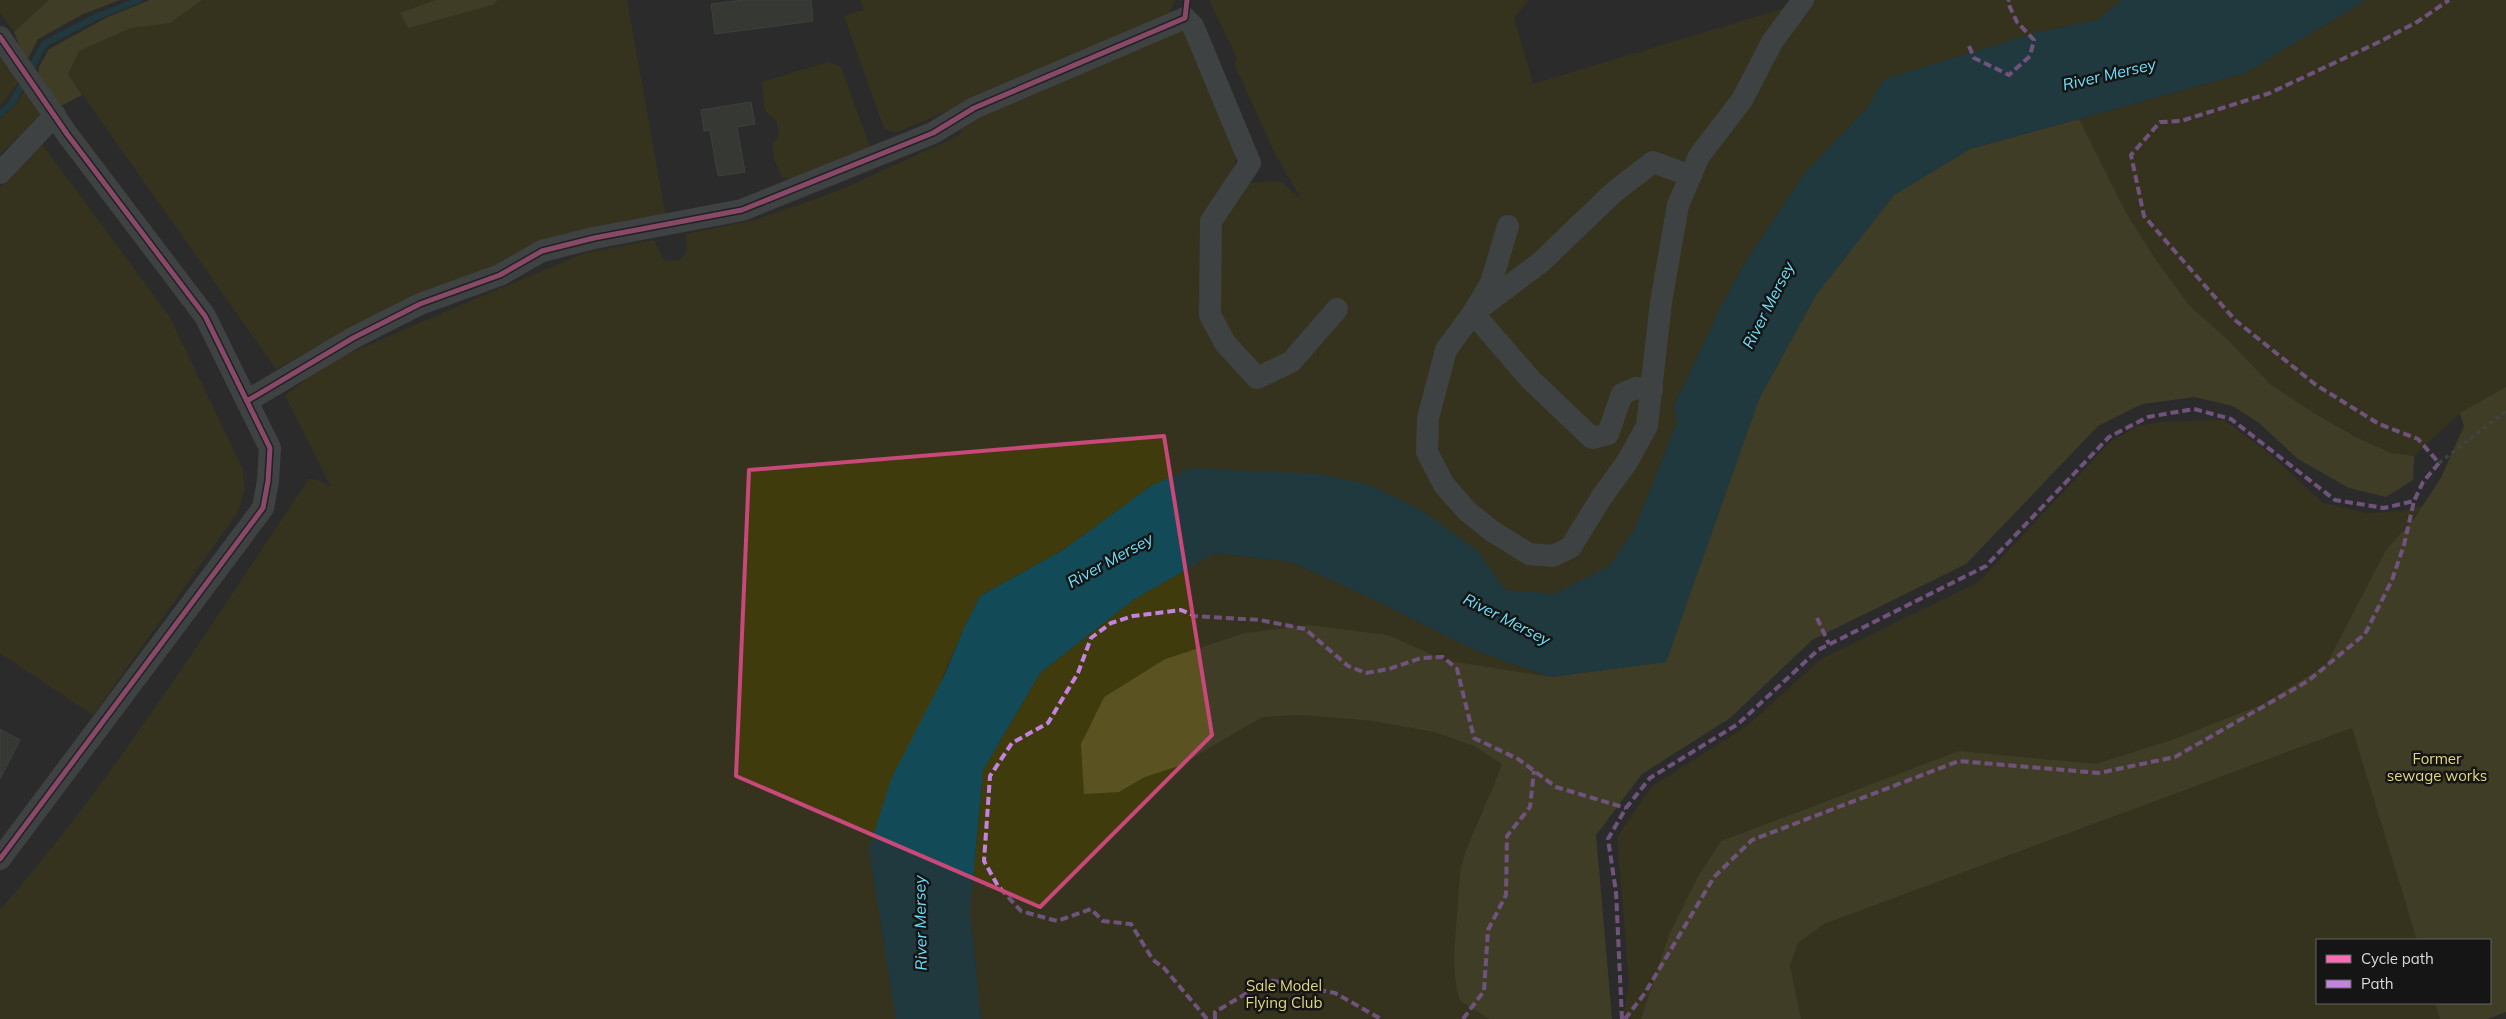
<svg xmlns="http://www.w3.org/2000/svg" width="2506" height="1019" font-family="Mulish,sans-serif">
<rect width="100%" height="100%" fill="#2b2c2b"/>
<g fill="#403b0d">
<polygon points="0,0 49,0 14,32 0,12"/>
<polygon points="202,0 435,0 400,13 408,28 493,5 498,0 627,0 666,218 375,317 276,369 68,74 79,51 131,28 170,23"/>
<polygon points="860,0 1175,0 1168,17 895,133 884,128 844,16 864,10"/>
<path d="M1209,0h320l-15,18 19,66 252,-76 6,-8h331l-25,20 -58,12 -155,48 -17,28 -62,65 -57,85 -26,46 -48,102 3,17 -43,107 -25,36 -55,28 -49,-4 -27,-39 -327,-65 -88,64 -83,46 -17,34 -94,219 27,170h-896v-109c116,-133 210,-285 309,-431l9,1 13,7 -46,-91 40,-32 150,-65 110,-46 69,-13 10,21 16,-1 7,-9 -1,-17 69,-14 83,-29 122,-56 5,-14 222,-93 50,122 -3,19 13,14 33,-2 22,19 -28,-48 -39,-87 2,-7z"/>
<polygon points="2366,0 2506,0 2506,387 2460,413 2414,456 2391,453 2354,435 2309,410 2270,384 2229,341 2189,305 2155,259 2124,209 2079,119 2245,73"/>
<polygon points="0,52 19,82 0,105"/>
<polygon points="828,62 841,67 871,150 801,178 782,178 774,159 772,145 779,135 777,121 765,111 762,82"/>
<polygon points="26,89 41,106 39,117 0,154 0,120 16,104"/>
<polygon points="41,143 169,316 242,467 245,488 238,512 93,715 0,653 0,188"/>
<polygon points="2224,420 2265,450 2323,503 2367,513 2403,511 2424,505 2386,550 2326,665 2261,705 2174,739 2096,764 1959,751 1721,841 1697,878 1669,935 1642,1019 1623,1019 1629,982 1617,837 1651,787 1747,726 1821,659 1979,582 2111,441 2139,426 2160,422"/>
<polygon points="1215,553 1292,562 1381,603 1474,650 1551,677 1444,660 1388,635 1309,625 1245,633 1165,659 1104,697 1081,744 1119,792 1145,777 1179,766 1262,717 1302,715 1373,721 1434,732 1474,746 1502,763 1494,788 1477,822 1461,869 1460,1001 1489,1019 981,1019 970,912 983,770 1040,673 1133,600"/>
<polygon points="2352,728 2417,940 2317,940 2317,1003 2435,1003 2440,1019 1801,1019 1790,965 1798,943 1824,924"/>
</g>
<g fill="#5a5321">
<polygon points="49,0 120,0 83,14 38,39 26,62 14,32"/>
<polygon points="150,0 202,0 170,23 131,28 79,51 68,74 82,95 61,106 39,84 39,67 49,49 108,17"/>
<polygon points="435,0 498,0 493,5 408,28 400,13"/>
<path d="M2079,119l45,90 31,50 34,46 40,36 41,43 39,26 45,26 37,17 23,3 -1,24 -27,17 -37,-9 -51,-29 -39,-36 -26,-17 -38,-9 -53,7 -44,22 -132,138 -154,76 -82,78 -88,56 -46,61 16,184h-123l-29,-18c-10,-32 -4,-66 -2,-99 1,-11 1,-24 3,-35 10,-36 29,-68 41,-103l-28,-18 -40,-14 -61,-11 -71,-6 -40,2 -83,49 -34,11 -26,15 -35,2 -3,-50 23,-47 61,-38 80,-26 64,-8 79,10 56,25 107,17 115,-15 93,-263 57,-104 78,-100 76,-46z"/>
<polygon points="2506,387 2506,1012 2488,1019 2440,1019 2435,1003 2490,1003 2490,940 2417,940 2352,728 1824,924 1798,943 1790,965 1801,1019 1641,1019 1669,935 1697,878 1721,841 1959,751 2096,764 2174,739 2261,705 2326,665 2386,550 2416,516 2441,478 2464,426 2460,413"/>
</g>
<polygon fill="#124b57" points="2122,0 2366,0 2245,73 1970,149 1894,195 1816,295 1759,399 1666,662 1551,677 1474,650 1381,603 1292,562 1215,553 1133,600 1040,673 983,770 970,912 981,1019 896,1019 869,849 891,779 946,672 963,630 980,596 1063,550 1151,486 1191,468 1319,474 1370,485 1421,510 1478,551 1505,590 1554,594 1609,566 1634,530 1677,423 1674,406 1722,304 1748,258 1805,173 1867,108 1884,79 2039,32 2097,20"/>
<g fill="none" stroke-linecap="round" stroke-linejoin="round">
<g stroke="#124b57" stroke-width="6">
<polyline points="29,72 44,44 96,17 139,0"/>
<polyline points="0,114 12,103 24,81"/>
</g>
</g>
<g fill="#42473d" stroke="#555655">
<polygon points="744,0 811,0 813,21 715,34 711,4"/>
<polygon points="751,102 755,124 737,127 745,172 718,176 710,130 704,131 701,110"/>
<polygon points="0,729 20,740 0,779"/>
</g>
<g fill="none" stroke-linecap="round" stroke-linejoin="round">
<polyline stroke="#5a605f" stroke-width="3" stroke-dasharray="4 4" stroke-linecap="butt" points="2439,463 2506,411"/>
<g stroke="#575e5e" stroke-width="22">
<polyline points="1185,18 1193,26 1250,163 1211,221 1210,315 1225,343 1257,378 1291,362 1337,309"/>
<polyline points="0,37 67,134 205,316 270,448 268,481 263,508 0,859"/>
<polyline points="0,173 55,115"/>
<polyline points="1508,226 1491,283 1473,313 1446,350 1428,418 1427,452 1444,485 1468,512 1492,531 1529,554 1553,556 1571,547 1601,498 1627,462 1647,426 1661,302 1678,205 1699,156 1742,100 1772,42 1803,0"/>
<polyline points="1480,308 1541,262 1614,192 1653,162 1691,176"/>
<polyline points="1473,313 1531,380 1592,438 1608,434 1622,394 1636,388 1652,390"/>
<polyline points="247,401 353,338 420,304 500,275 542,251 594,238 742,210 933,133 974,108 1185,18"/>
</g>
<g stroke="#c483df" stroke-width="4" stroke-dasharray="8 4" stroke-linecap="butt">
<polyline points="1969,46 1974,58 2009,75 2030,56 2034,40 2017,22 2008,3 2009,0"/>
<polyline points="1817,618 1829,644"/>
<polyline points="1207,1019 1164,968 1153,960 1131,924 1103,921 1091,909 1057,921 1021,911 998,886 984,861 990,776 1012,743 1048,723 1078,673 1091,638 1111,623 1133,616 1181,610 1195,616 1260,620 1305,629 1348,666 1366,673 1389,669 1421,658 1443,657 1457,669 1474,738 1518,759 1556,787 1626,808"/>
<polyline points="1215,1019 1215,1012 1269,980 1335,993 1381,1019"/>
<polyline points="1463,1019 1484,991 1488,930 1506,895 1507,836 1530,807 1534,771"/>
<polyline points="1622,1019 1616,892 1608,839 1626,808 1650,778 1738,724 1818,650 1986,566 2109,437 2148,417 2194,409 2231,419 2335,500 2384,508 2414,501 2423,482 2439,463 2418,439 2379,424 2316,385 2235,320 2144,216 2131,155 2160,122 2181,121 2270,93 2379,42 2417,22 2449,0"/>
<polyline points="1625,1019 1645,993 1714,877 1752,840 1959,761 2099,773 2175,757 2308,681 2365,634 2392,580 2404,545 2414,501"/>
</g>
<g stroke="#141514" stroke-width="8">
<g id="cycleway">
<polyline points="0,37 67,134 205,316 270,448 268,481 263,508 0,859"/>
<polyline points="247,401 353,338 420,304 500,275 542,251 594,238 742,210 933,133 974,108 1185,18 1187,0"/>
</g>
</g>
<use href="#cycleway" stroke="#f96db3" stroke-width="5"/>
</g>
<path d="M0 0H2506V1019H0ZM1164,436l48,299 -172,172 -304,-131 13,-306z" fill="#2b2c2b" fill-opacity=".55" fill-rule="evenodd"/>
<path fill="none" stroke="#c8487a" stroke-width="4" stroke-linejoin="round" d="M1164,436l48,299 -172,172 -304,-131 13,-306z"/>
<g text-anchor="middle" dominant-baseline="central" stroke-width="5" stroke-linejoin="round" paint-order="stroke">
<g font-size="15" fill="#e2d780" stroke="#141514">
<text x="2437" y="758">Former<tspan x="2437" dy="17">sewage works</tspan></text>
<text x="1284" y="985">Sale Model<tspan x="1284" dy="17">Flying Club</tspan></text>
</g>
<g font-size="16" font-style="italic" fill="#6fe0fb" stroke="#141514">
<text transform="translate(2109 74) rotate(-13)">River Mersey</text>
<text transform="translate(1768 305) rotate(-63)">River Mersey</text>
<text transform="translate(1110 560) rotate(-29)">River Mersey</text>
<text transform="translate(1507 619) rotate(27)">River Mersey</text>
<text transform="translate(920 923) rotate(-91)">River Mersey</text>
</g>
</g>
<rect x="2316" y="939" width="175" height="65" fill="#141514" stroke="#626463"/>
<rect x="2326" y="955" width="25" height="8" fill="#f96db3" stroke="#626463"/>
<text x="2361" y="964" font-size="15" fill="#d8dad9">Cycle path</text>
<rect x="2326" y="980" width="25" height="8" fill="#c483df" stroke="#626463"/>
<text x="2361" y="989" font-size="15" fill="#d8dad9">Path</text>
</svg>
